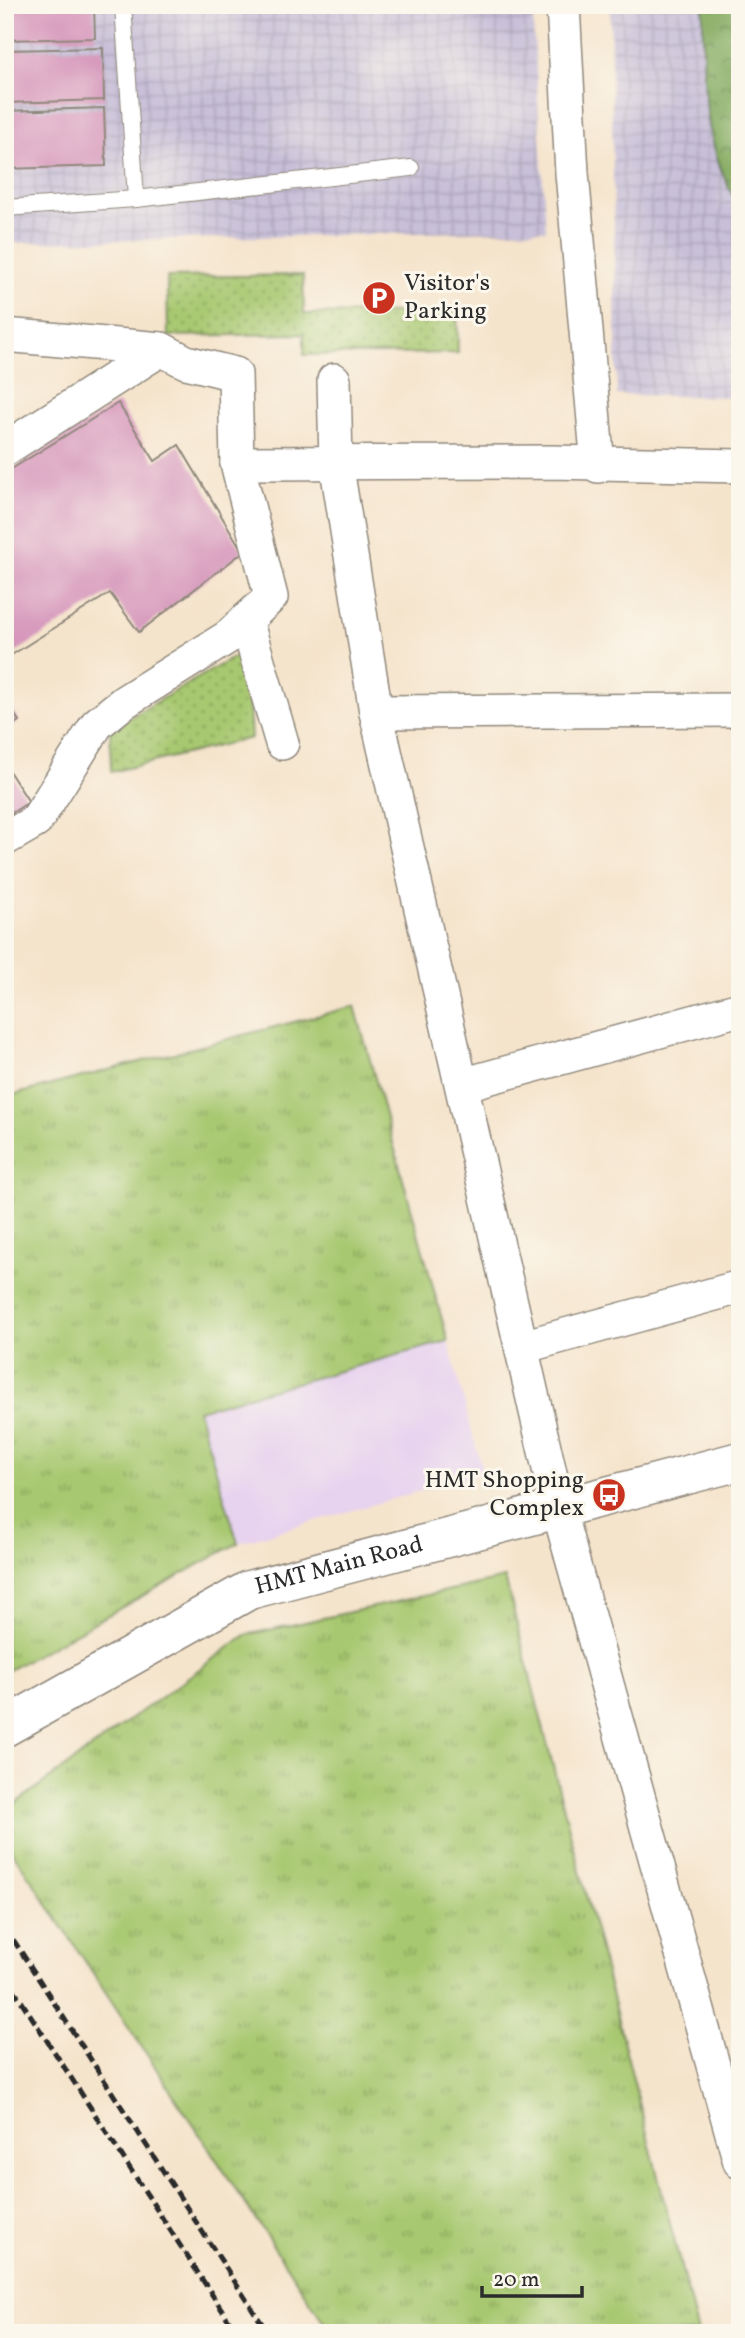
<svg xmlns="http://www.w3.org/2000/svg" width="745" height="2338" font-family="Vollkorn,serif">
<defs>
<pattern id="industrial-grid" width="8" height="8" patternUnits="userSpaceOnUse" patternTransform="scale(1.75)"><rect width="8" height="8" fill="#c8bfd8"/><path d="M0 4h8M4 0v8" fill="none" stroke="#aca4ba"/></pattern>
<pattern id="grass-tufts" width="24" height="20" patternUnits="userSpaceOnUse" patternTransform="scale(1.75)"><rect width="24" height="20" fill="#a7c870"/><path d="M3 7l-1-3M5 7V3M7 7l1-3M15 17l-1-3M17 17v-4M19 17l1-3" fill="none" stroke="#88a35c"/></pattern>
<pattern id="forest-crowns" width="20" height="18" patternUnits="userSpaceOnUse" patternTransform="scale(1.75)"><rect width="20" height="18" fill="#85ac62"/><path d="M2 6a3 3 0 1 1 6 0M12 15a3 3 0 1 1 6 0" fill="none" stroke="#6d8c51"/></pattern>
<pattern id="garden-dots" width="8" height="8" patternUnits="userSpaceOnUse" patternTransform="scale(1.75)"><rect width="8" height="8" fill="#a7c870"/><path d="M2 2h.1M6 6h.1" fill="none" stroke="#88a35c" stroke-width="1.8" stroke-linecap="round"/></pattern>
</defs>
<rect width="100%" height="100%" fill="#fbf7ec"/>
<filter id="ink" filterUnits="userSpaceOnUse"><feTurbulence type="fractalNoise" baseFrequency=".0143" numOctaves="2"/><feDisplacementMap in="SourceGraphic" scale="14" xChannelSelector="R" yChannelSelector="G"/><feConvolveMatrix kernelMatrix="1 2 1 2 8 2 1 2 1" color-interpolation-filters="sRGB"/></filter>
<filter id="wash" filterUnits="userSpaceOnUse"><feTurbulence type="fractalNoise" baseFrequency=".00686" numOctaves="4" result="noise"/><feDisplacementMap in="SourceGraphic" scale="28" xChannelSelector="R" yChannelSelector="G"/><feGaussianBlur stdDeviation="1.57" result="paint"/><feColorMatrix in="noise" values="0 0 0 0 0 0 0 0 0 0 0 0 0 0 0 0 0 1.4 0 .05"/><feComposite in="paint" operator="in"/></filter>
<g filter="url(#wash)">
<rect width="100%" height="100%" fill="#f5e4cc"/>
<polygon fill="#e7d2ef" points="448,1341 483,1473 238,1543 198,1410"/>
<g fill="url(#industrial-grid)">
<polygon points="5,5 532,5 546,230 5,243"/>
<polygon points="610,5 740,5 740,397 617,395"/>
</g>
<g fill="url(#grass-tufts)" stroke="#697a4e" stroke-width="2">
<polygon points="355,1006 448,1341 198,1410 238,1543 5,1672 5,1097"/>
<polygon points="505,1578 698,2333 331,2333 5,1840 5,1811 246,1635"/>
</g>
<path fill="url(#forest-crowns)" stroke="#586c46" stroke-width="2" d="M703,5h37v203c-39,-63 -37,-131 -37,-203z"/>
<g fill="url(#garden-dots)" stroke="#697a4e" stroke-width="2">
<polygon points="303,275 304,314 457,312 458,353 304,355 304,334 168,336 167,277"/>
<polygon points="246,650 251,738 111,772 110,729"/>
</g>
<g id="blocks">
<g fill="#d696bb">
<polygon points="5,5 94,5 95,38 5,40"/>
<polygon points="103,48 104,100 5,103 5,50"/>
<polygon points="104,108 106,166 5,169 5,111"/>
<polygon points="118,403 155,461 179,445 243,552 139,632 110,593 5,659 5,473"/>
<polygon points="5,700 19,721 5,730"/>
<polygon points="5,765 29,802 5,817"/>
</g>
</g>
</g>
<g filter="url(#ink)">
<use href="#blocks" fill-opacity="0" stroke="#90887c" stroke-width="2"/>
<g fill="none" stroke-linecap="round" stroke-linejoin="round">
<g stroke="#90887c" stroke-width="18">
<g id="service">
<polyline points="123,5 136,199"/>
<polyline points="5,208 136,199 411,168"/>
</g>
</g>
<g stroke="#90887c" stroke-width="36">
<g id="minor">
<polyline points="563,5 572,173 598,466"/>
<polyline points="5,335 161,349 186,362 235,374 237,463 551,462 740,466"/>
<polyline points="334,380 336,462 376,712 558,1508 740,2162"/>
<polyline points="5,449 161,349"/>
<polyline points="246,620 282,743"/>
<polyline points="376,712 740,710"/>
<polyline points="5,839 36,821 97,724 124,702 228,637 271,597 237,463"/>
<polyline points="462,1085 740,1009"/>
<polyline points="522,1347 740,1287"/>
</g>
</g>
<g stroke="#90887c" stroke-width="41">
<g id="tertiary">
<path id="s1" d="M5,1727l244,-137 491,-129"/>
</g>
</g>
<use href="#service" stroke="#fff" stroke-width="16"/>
<use href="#minor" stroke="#fff" stroke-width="33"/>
<use href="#tertiary" stroke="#fff" stroke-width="38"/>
<g stroke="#2b2b2b" stroke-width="5" stroke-dasharray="10 5" stroke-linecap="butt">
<polyline points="5,1927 268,2333"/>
<polyline points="5,1976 237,2333"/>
</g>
</g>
</g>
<defs>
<g id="parking-disc" transform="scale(1.75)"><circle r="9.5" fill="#c8321e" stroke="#fbf7ec"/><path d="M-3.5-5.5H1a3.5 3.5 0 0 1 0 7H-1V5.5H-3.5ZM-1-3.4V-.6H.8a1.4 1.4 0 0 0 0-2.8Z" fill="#fff"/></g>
<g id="bus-disc" transform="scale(1.75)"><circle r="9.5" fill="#c8321e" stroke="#fbf7ec"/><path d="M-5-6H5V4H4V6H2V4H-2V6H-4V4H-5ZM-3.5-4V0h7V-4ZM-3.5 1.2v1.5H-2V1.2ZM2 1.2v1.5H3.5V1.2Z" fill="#fff"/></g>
</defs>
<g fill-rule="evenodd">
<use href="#parking-disc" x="379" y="298"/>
<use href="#bus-disc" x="609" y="1495"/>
</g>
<g text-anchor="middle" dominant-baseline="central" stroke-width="6" stroke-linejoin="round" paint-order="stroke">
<g font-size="24" fill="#2b2b2b" stroke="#fbf7ec" text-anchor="start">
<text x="404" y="284">Visitor's<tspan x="404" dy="28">Parking</tspan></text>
<text x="584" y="1481" text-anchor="end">HMT Shopping<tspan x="584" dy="28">Complex</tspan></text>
</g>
<g font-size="24" fill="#2b2b2b" stroke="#fbf7ec">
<text stroke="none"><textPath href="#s1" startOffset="373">HMT Main Road</textPath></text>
</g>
</g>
<rect width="745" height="2338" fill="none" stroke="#fbf7ec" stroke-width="28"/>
<path d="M482 2286v10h100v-10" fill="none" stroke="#2b2b2b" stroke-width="3.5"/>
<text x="493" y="2286" font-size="21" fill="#2b2b2b" stroke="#fbf7ec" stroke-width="5" paint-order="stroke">20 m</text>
</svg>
